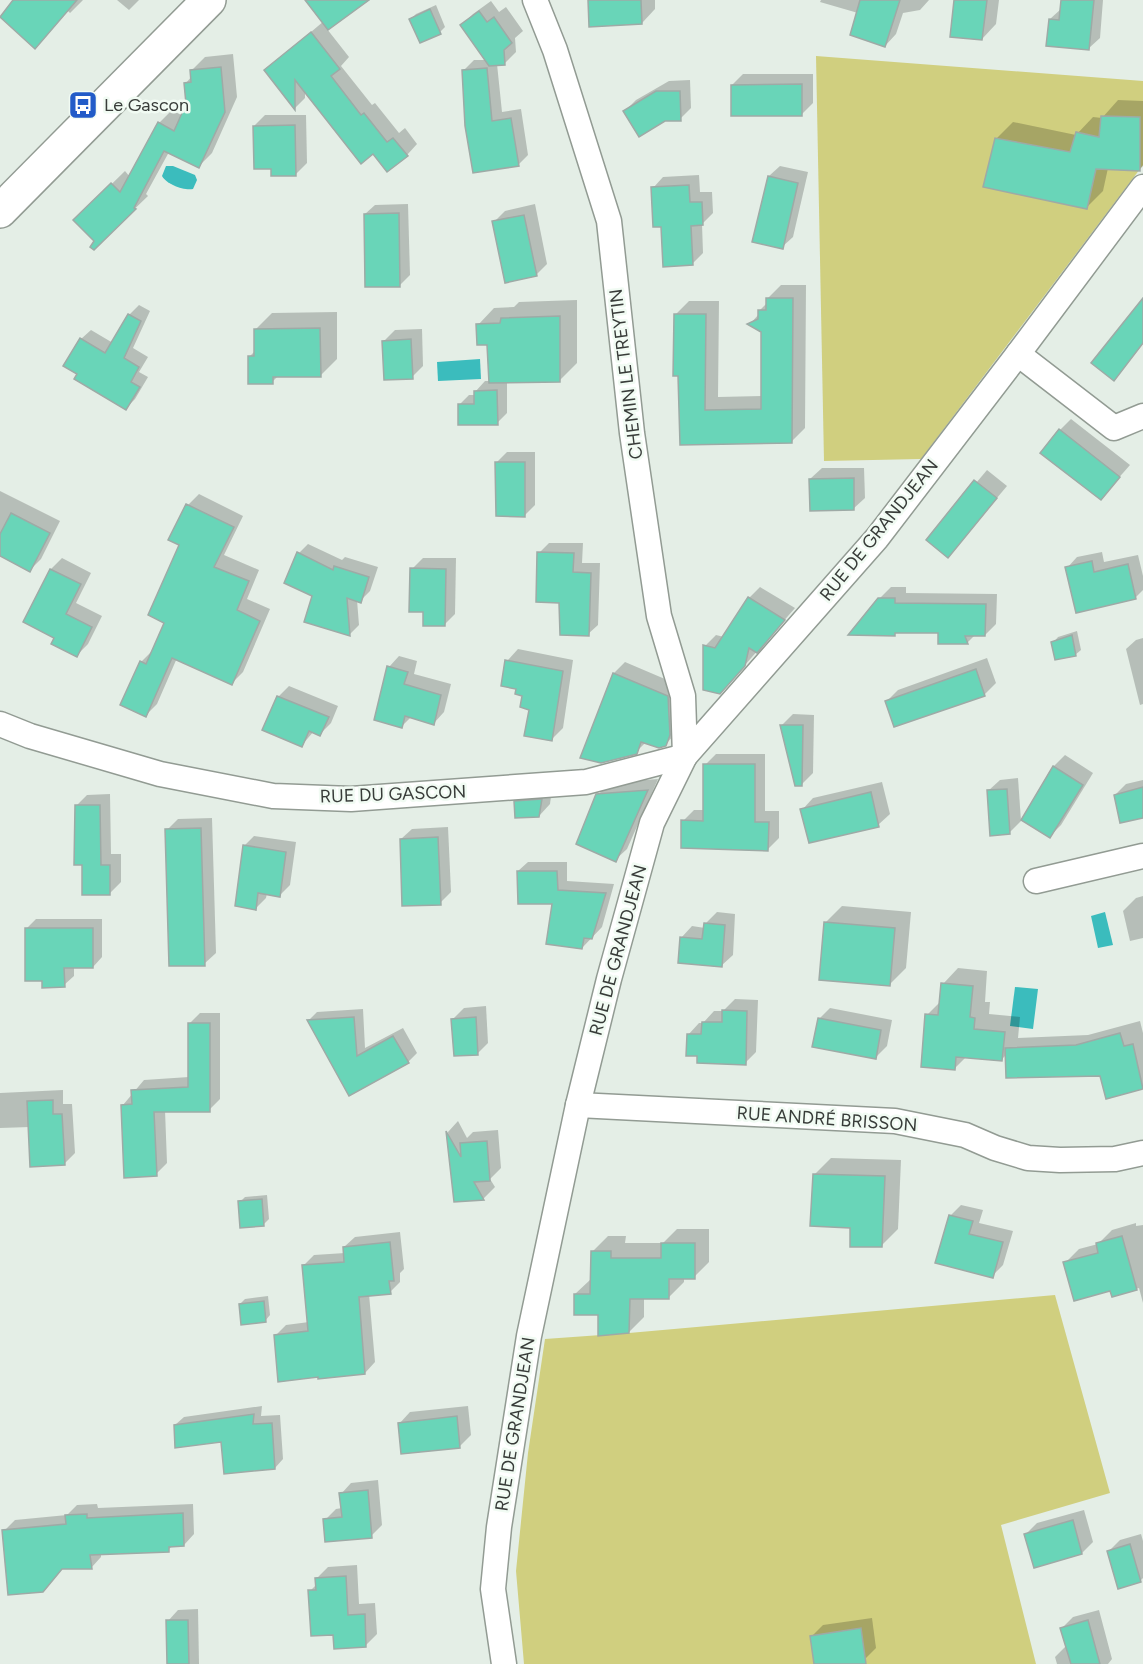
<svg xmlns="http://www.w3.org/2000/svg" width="1143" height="1664" font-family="Figtree,sans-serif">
<rect width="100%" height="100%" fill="#e4eee6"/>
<g fill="#d0cf7f">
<polygon points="816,56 1143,81 1143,165 921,459 824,461"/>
<polygon points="1055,1295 1110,1493 1001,1525 1036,1664 524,1664 516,1571 528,1453 545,1339 629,1333"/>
</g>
<g fill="#3bbcbd">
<path d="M166,166h7l22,9 2,5 -4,9c-9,2 -27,-5 -31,-13z"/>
<polygon points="480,359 481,379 438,381 437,362"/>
<polygon points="1105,912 1113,945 1098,948 1091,916"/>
<polygon points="1015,987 1038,989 1033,1029 1010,1026"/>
</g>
<g fill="#0003">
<polygon points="16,0 83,0 70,13 68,11 35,47"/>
<polygon points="117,0 139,0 129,10"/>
<polygon points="307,0 366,0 327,29 349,57 341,66 372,105 375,103 399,133 405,128 417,144 407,155 374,152 305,90 305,98 295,108 266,70 324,21"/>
<polygon points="590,0 655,0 655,9 642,23"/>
<polygon points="821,0 929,0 920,10 903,13 896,34 885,46 858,13 820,2"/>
<polygon points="956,0 999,0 996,24 982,39"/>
<polygon points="1063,0 1103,0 1100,38 1089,48 1050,19 1061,9"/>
<polygon points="491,1 499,12 506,7 523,31 515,38 516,52 505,63 497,64 502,112 521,109 528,155 518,165 474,171 464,70 474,60 487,60 462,25 473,14"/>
<polygon points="436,5 445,27 440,32 411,19 416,14"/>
<polygon points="233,54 237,97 212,153 199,166 169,152 146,194 148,196 94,248 95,240 75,220 125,171 130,177 159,123 172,110 183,116 188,104 186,83 192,76 192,70 205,57"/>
<polygon points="743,74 813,74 813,103 802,114 732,85"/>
<polygon points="690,80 691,108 680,119 625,111 636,100 669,81"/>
<polygon points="1118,100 1143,101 1143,166 1139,170 1108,168 1103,191 1087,207 997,138 1013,122 1076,135 1093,117 1102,118"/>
<polygon points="265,115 306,115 307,163 296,174 272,167 254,126"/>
<polygon points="780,166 808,172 793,237 782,247 769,176"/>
<polygon points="699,175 700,192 712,192 713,213 702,224 703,253 692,264 662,226 653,188 663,177"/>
<polygon points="408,204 410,275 400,285 365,214 375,205"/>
<polygon points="535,204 547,264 536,275 494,222 505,211"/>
<polygon points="781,285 806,285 805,428 791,442 681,444 680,375 675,315 689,301 719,301 718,397 762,396 762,332 750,324 759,314 759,311 768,302 768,298"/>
<polygon points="577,300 577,363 560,380 507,381 507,413 497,423 459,405 469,395 475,395 475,392 485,381 490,381 489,344 478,325 494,308 514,307 519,302"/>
<polygon points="1143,301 1143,344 1114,379"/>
<polygon points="139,305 150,311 133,348 148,357 139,372 148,377 135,399 125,409 79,374 81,339 91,330 113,343 129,315"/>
<polygon points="337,312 337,359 320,376 278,376 272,382 249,357 255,351 255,330 272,313"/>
<polygon points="422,329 423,366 412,377 384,341 395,330"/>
<polygon points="1071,419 1130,465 1101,498 1060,430"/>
<polygon points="507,452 535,452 535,505 525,515 496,463"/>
<polygon points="822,468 864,468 865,498 853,509 810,479"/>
<polygon points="987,470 1007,486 948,556 928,540"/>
<polygon points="0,491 60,521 41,559 30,570 0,555"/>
<polygon points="199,494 243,516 224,555 259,570 247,599 270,609 243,672 232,683 177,658 157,704 146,715 141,662 152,651 166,622 181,545 170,540 188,505"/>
<polygon points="549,543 583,543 582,563 600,563 598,625 588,634 561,602 539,553"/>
<polygon points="308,544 342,560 345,557 378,567 370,591 360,601 357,600 359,625 349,635 299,553"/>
<polygon points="1102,552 1104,562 1138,555 1143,576 1143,590 1135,598 1067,568 1077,557"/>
<polygon points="62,558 91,573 76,603 102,616 88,644 77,655 56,637 51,569"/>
<polygon points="423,558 456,558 455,614 444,625 424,611 412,569"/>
<polygon points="760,587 795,608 731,681 705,646 716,635 724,637 749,598"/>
<polygon points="891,587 906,587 906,593 997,594 996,624 985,635 975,635 967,643 940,632 897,631 894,634 879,599"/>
<polygon points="1077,631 1081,650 1075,655 1053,643 1058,637"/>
<polygon points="1143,638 1143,704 1140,705 1126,649 1136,640"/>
<polygon points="518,649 573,660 563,728 552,739 518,688 507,661"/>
<polygon points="399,656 417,661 414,674 451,684 444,712 434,723 411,717 402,726 389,667"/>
<polygon points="987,658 996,683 985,694 895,725 887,701 898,690"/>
<polygon points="625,662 679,685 676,733 665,745 646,742 636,752 614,673"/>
<polygon points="289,686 338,706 331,723 320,734 314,731 302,745 264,729 279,696"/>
<polygon points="793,714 814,715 813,773 802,784 782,725"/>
<polygon points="716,754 765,754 765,811 779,811 779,838 767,850 683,821 694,810 705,810 705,765"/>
<polygon points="1065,755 1093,773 1061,825 1050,836 1023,819 1054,766"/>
<polygon points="1018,778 1021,821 1010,832 988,791 1000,780"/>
<polygon points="658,779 627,849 615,860 598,795 609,783"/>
<polygon points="1143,780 1143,816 1115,795 1126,784"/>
<polygon points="882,782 890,814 878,825 802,810 813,798"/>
<polygon points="552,789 550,804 539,816 516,802 527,791"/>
<polygon points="110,794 111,854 121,854 121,882 110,893 83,864 76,806 87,795"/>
<polygon points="212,818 216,953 204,964 167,830 178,819"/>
<polygon points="448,827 451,892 440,903 401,839 412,829"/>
<polygon points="254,836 296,842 290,885 280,895 267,893 266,898 256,908 244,846"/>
<polygon points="528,862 567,862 567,881 614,884 602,927 582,948 554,902 518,871"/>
<polygon points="1143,896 1143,938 1130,941 1123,911 1136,898"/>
<polygon points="842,906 911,912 906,968 889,985 825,923"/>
<polygon points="717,912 735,914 733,955 721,966 681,938 692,926 705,928 705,924"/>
<polygon points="36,919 102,919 102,957 93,967 74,966 74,976 64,985 27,928"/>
<polygon points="958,968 987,971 985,1002 990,1002 989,1014 1020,1017 1018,1038 1088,1035 1140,1021 1143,1033 1143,1088 1107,1097 1101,1075 1006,1055 1002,1059 967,1056 955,1068 927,1015 941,1001 943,984"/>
<polygon points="735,999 758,1000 756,1052 745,1063 699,1055 688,1035 699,1023 703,1023 714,1011 723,1011"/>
<polygon points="486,1006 488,1043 477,1054 453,1019 464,1008"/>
<polygon points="830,1008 892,1020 887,1046 876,1057 819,1019"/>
<polygon points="363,1009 365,1048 403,1028 417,1053 408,1062 350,1094 309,1020 317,1012"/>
<polygon points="200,1013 220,1013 220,1099 209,1110 165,1110 167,1163 156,1174 123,1105 144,1080 189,1077 189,1024"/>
<polygon points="63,1090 63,1104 72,1104 75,1153 65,1163 30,1127 0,1128 0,1093"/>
<polygon points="458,1121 467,1138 473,1132 498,1130 501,1168 490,1179 495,1187 484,1198 455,1201 448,1132"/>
<polygon points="831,1158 901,1160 898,1229 881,1246 852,1227 814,1175"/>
<polygon points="267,1195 269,1219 263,1225 240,1202 245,1197"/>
<polygon points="961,1205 983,1210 979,1223 1013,1231 1003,1265 992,1276 950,1216"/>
<polygon points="1136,1223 1136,1226 1143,1225 1143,1303 1139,1288 1113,1295 1111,1289 1065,1263 1079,1249 1098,1244 1112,1230"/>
<polygon points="677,1229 709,1229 709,1262 694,1277 684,1277 684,1282 669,1297 644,1297 644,1317 629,1332 599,1314 575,1294 590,1280 593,1251 608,1236 626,1236 625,1243 663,1243"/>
<polygon points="400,1232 404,1269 400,1273 400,1282 390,1292 369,1294 375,1362 365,1373 275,1336 286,1325 309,1322 304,1265 314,1255 345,1253 344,1247 355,1237"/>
<polygon points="268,1296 270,1315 265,1321 240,1304 245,1299"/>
<polygon points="262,1406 261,1416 280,1415 283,1459 275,1468 223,1440 175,1425 184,1417"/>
<polygon points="468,1406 471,1435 460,1446 399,1424 410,1412"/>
<polygon points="378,1480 382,1525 371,1536 325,1520 336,1509 342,1508 341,1494 351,1483"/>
<polygon points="97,1504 98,1508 193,1504 194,1534 184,1545 173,1545 168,1550 101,1553 101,1557 91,1568 63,1568 53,1579 4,1531 15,1520 67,1515 77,1505"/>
<polygon points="1084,1510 1093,1542 1082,1553 1026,1534 1037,1523"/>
<polygon points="1141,1534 1143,1541 1143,1578 1140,1581 1109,1551 1120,1540"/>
<polygon points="357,1565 359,1604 375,1603 377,1634 366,1645 310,1591 317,1584 317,1578 328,1567"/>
<polygon points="198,1609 199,1664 168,1664 168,1621 178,1610"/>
<polygon points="1099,1610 1112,1659 1108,1664 1057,1664 1055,1657 1067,1645 1062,1628 1073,1617"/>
<polygon points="872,1618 876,1648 865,1659 816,1664 812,1636 823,1625"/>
</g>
<g fill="#69d5b8" stroke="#9eaaa6" stroke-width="1.5">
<polygon points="13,0 77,0 35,49 0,17"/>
<polygon points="305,0 369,0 328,30"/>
<polygon points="588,0 641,0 642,24 589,27"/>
<polygon points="860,0 900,0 885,47 850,35"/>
<polygon points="954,0 987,0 982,40 950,37"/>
<polygon points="1061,0 1094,0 1089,50 1046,46 1049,19 1059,20"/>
<polygon points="430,9 441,34 420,43 409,19"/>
<polygon points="479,11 487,22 494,17 512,43 504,50 505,65 489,66 460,25"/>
<polygon points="311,32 340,69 331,76 361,115 364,113 387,142 393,138 408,156 387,172 373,154 361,164 295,80 295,110 264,70"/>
<polygon points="221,67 225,112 199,168 164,151 134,208 136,209 94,250 90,247 94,241 73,220 111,183 120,192 158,122 174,131 186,104 184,83 191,82 190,70"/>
<polygon points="487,68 492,121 511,118 519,166 473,173 465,126 462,70"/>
<polygon points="802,84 802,116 731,116 731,85"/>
<polygon points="656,91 680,91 681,121 665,121 639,137 623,111"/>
<polygon points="1101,116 1140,117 1140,171 1096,169 1087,209 983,187 995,138 1070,152 1076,132 1099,137"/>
<polygon points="295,125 296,176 271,176 271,169 254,169 253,126"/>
<polygon points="768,176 798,183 783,249 752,242"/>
<polygon points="689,185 690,202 702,202 703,225 691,226 693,265 663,267 661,227 653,227 651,187"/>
<polygon points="399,213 400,287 365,287 364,214"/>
<polygon points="524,215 537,276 505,283 492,221"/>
<polygon points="766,298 793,298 792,443 680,445 678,376 673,376 674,314 706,314 705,410 761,409 761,332 747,324 758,319 758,310 766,310"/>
<polygon points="1143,298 1143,343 1114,381 1091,363"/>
<polygon points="128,314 141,321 124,358 139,367 131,382 140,387 126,410 74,379 77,374 63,366 80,338 105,353"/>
<polygon points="560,316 560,382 489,383 487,345 477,345 476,324 500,323 501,318"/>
<polygon points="320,328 321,377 273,377 273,384 248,384 248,356 254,356 254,329"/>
<polygon points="411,339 413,379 384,380 382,341"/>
<polygon points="497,390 498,425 458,425 458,404 474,404 474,391"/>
<polygon points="1059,429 1120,477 1101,500 1040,453"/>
<polygon points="495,462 525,462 525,517 496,516"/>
<polygon points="854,478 854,510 810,511 809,479"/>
<polygon points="974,480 997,498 948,558 926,540"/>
<polygon points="186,504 234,527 214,567 249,581 237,610 260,621 232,685 172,658 146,717 120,705 140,661 146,664 164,623 148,615 179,545 168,540"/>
<polygon points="11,513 50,533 30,572 0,556 0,534"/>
<polygon points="297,552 333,570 334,566 369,577 361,603 347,598 350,636 304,622 312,596 284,583"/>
<polygon points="537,552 574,553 573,572 591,573 589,636 560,635 559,603 536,602"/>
<polygon points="1092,561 1094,572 1128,564 1136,599 1076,613 1065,567"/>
<polygon points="410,568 446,569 445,626 423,626 423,612 409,612"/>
<polygon points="50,569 81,584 66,614 92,627 77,657 51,644 54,638 23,622"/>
<polygon points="748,597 785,620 757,653 749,648 745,666 720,694 703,690 703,645 715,648"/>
<polygon points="878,598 895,598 895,603 986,604 985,636 965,636 968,644 938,644 938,633 895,633 895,636 848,635"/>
<polygon points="1072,635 1076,656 1055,660 1051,642"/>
<polygon points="505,660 563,671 552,741 524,736 529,710 520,707 522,696 515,694 516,689 501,686"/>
<polygon points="387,666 408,672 404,684 441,695 434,725 405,716 402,728 374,720"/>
<polygon points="976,669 985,696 894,727 885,701"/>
<polygon points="613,673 668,696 670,735 666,746 659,748 641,742 637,754 601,763 580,758"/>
<polygon points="277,696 329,717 320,736 309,731 302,747 262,730"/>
<polygon points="780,725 803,725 802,786 795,786"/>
<polygon points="703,764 755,764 755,822 769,822 768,851 681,848 681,820 703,821"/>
<polygon points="1053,766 1083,785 1050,838 1021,820"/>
<polygon points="1143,787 1143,818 1120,823 1114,795"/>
<polygon points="1007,789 1010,834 990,836 987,790"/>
<polygon points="648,790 616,862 576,844 596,794"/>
<polygon points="871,792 879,827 809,843 800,809"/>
<polygon points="542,799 539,817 515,818 514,801"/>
<polygon points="75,805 100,805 101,865 110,865 110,895 82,895 82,865 74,865"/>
<polygon points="201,828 205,966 169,966 165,829"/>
<polygon points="438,837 441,905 402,906 400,839"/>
<polygon points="243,845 286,852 280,897 258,893 256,910 235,906"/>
<polygon points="517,871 557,871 558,890 606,893 592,939 584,938 582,949 546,944 552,904 518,904"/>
<polygon points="824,922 895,928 890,986 819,980"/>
<polygon points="704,923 725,925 722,967 678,963 680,937 702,939"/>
<polygon points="25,928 93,928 93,968 64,968 65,987 42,988 42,981 25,981"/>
<polygon points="941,983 973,986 970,1017 975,1018 974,1029 1005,1032 1002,1061 956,1057 955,1070 921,1067 925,1014 938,1015"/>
<polygon points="722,1010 747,1011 746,1065 697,1063 697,1056 686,1056 687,1034 701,1034 702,1022 722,1022"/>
<polygon points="354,1017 357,1056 393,1036 409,1063 349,1096 307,1020"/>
<polygon points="476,1017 478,1055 454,1056 451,1019"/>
<polygon points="818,1018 881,1030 876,1059 812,1047"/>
<polygon points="188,1023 210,1023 210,1112 154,1112 157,1176 124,1178 121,1105 132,1104 131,1090 188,1087"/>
<polygon points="1120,1033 1124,1046 1133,1044 1143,1089 1106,1099 1100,1076 1006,1078 1005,1048 1076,1045"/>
<polygon points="53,1100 53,1114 62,1114 65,1165 30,1167 27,1101"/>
<polygon points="446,1131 461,1157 460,1143 487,1141 490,1181 474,1182 484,1200 454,1202"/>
<polygon points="813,1174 885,1176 882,1247 850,1247 850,1228 810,1226"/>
<polygon points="262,1199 264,1226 240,1228 238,1201"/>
<polygon points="949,1215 973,1221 969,1234 1003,1242 993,1278 935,1263"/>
<polygon points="1122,1236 1137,1290 1112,1297 1110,1291 1074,1301 1063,1262 1098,1253 1096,1243"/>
<polygon points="390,1242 394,1281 389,1281 391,1294 359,1297 365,1374 318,1379 318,1377 278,1382 274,1335 308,1331 302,1265 344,1262 343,1247"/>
<polygon points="661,1243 695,1243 695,1279 669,1279 669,1299 630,1299 629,1333 598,1336 598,1315 574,1315 574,1294 590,1294 591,1251 611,1251 611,1258 661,1258"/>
<polygon points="264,1301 266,1322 241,1325 239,1304"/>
<polygon points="254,1414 253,1424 272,1423 275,1469 224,1474 221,1442 175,1448 174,1425"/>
<polygon points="457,1416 460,1448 401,1454 398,1423"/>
<polygon points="368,1490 372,1538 325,1542 323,1519 342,1517 339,1493"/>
<polygon points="183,1513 184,1546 169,1547 169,1552 90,1555 92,1569 62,1569 43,1592 8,1595 2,1530 66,1524 65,1515 87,1514 87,1518"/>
<polygon points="1073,1520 1082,1554 1034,1568 1024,1534"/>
<polygon points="1130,1544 1141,1582 1118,1589 1107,1551"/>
<polygon points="346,1576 348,1615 365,1614 366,1647 334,1649 333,1635 311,1636 308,1590 316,1590 315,1578"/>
<polygon points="166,1620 188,1620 189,1664 167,1664"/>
<polygon points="1088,1620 1100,1664 1071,1664 1060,1628"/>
<polygon points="861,1628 866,1664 814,1664 810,1636"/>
</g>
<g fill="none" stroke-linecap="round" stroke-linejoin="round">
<g stroke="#929b93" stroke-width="27">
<g id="street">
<polyline points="535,0 555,50 609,221 632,433 659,616 683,696 685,756"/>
<polyline points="1018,354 1114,428 1143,416"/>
<polyline points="0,724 30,736 160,774 273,796 351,799 586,782 685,756"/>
<polyline points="1036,881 1143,856"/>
<polyline points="578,1105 895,1121 965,1135 995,1148 1028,1158 1060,1160 1115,1159 1143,1153"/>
<polyline points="504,1664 493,1589 499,1527 529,1336 578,1105 609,979 652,823 685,756 877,538 1018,354 1143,187"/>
</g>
</g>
<g stroke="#929b93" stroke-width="36">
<polyline id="secondary" points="0,211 209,0"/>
</g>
<use href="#street" stroke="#fff" stroke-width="24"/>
<use href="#secondary" stroke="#fff" stroke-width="33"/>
</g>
<defs>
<g id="bus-square" transform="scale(1.5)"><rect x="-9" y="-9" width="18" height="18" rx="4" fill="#225bc8" stroke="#f1fbf3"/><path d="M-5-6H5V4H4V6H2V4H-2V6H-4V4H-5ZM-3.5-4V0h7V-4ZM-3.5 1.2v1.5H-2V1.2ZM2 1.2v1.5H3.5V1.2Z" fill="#fff"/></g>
</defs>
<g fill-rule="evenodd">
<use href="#bus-square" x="83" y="105"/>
</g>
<g text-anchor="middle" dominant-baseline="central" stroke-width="5" stroke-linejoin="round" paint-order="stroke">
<g font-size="18" fill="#383c39" stroke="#f1fbf3" text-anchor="start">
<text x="104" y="105">Le Gascon</text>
</g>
<g font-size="18" fill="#383c39" stroke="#f1fbf3">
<text transform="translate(626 374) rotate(-97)">CHEMIN LE TREYTIN</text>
<text transform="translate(879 530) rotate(-51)">RUE DE GRANDJEAN</text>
<text transform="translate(393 794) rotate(-2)">RUE DU GASCON</text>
<text transform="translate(618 950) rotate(-75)">RUE DE GRANDJEAN</text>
<text transform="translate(827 1119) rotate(4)">RUE ANDRÉ BRISSON</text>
<text transform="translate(515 1424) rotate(-81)">RUE DE GRANDJEAN</text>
</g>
</g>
</svg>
